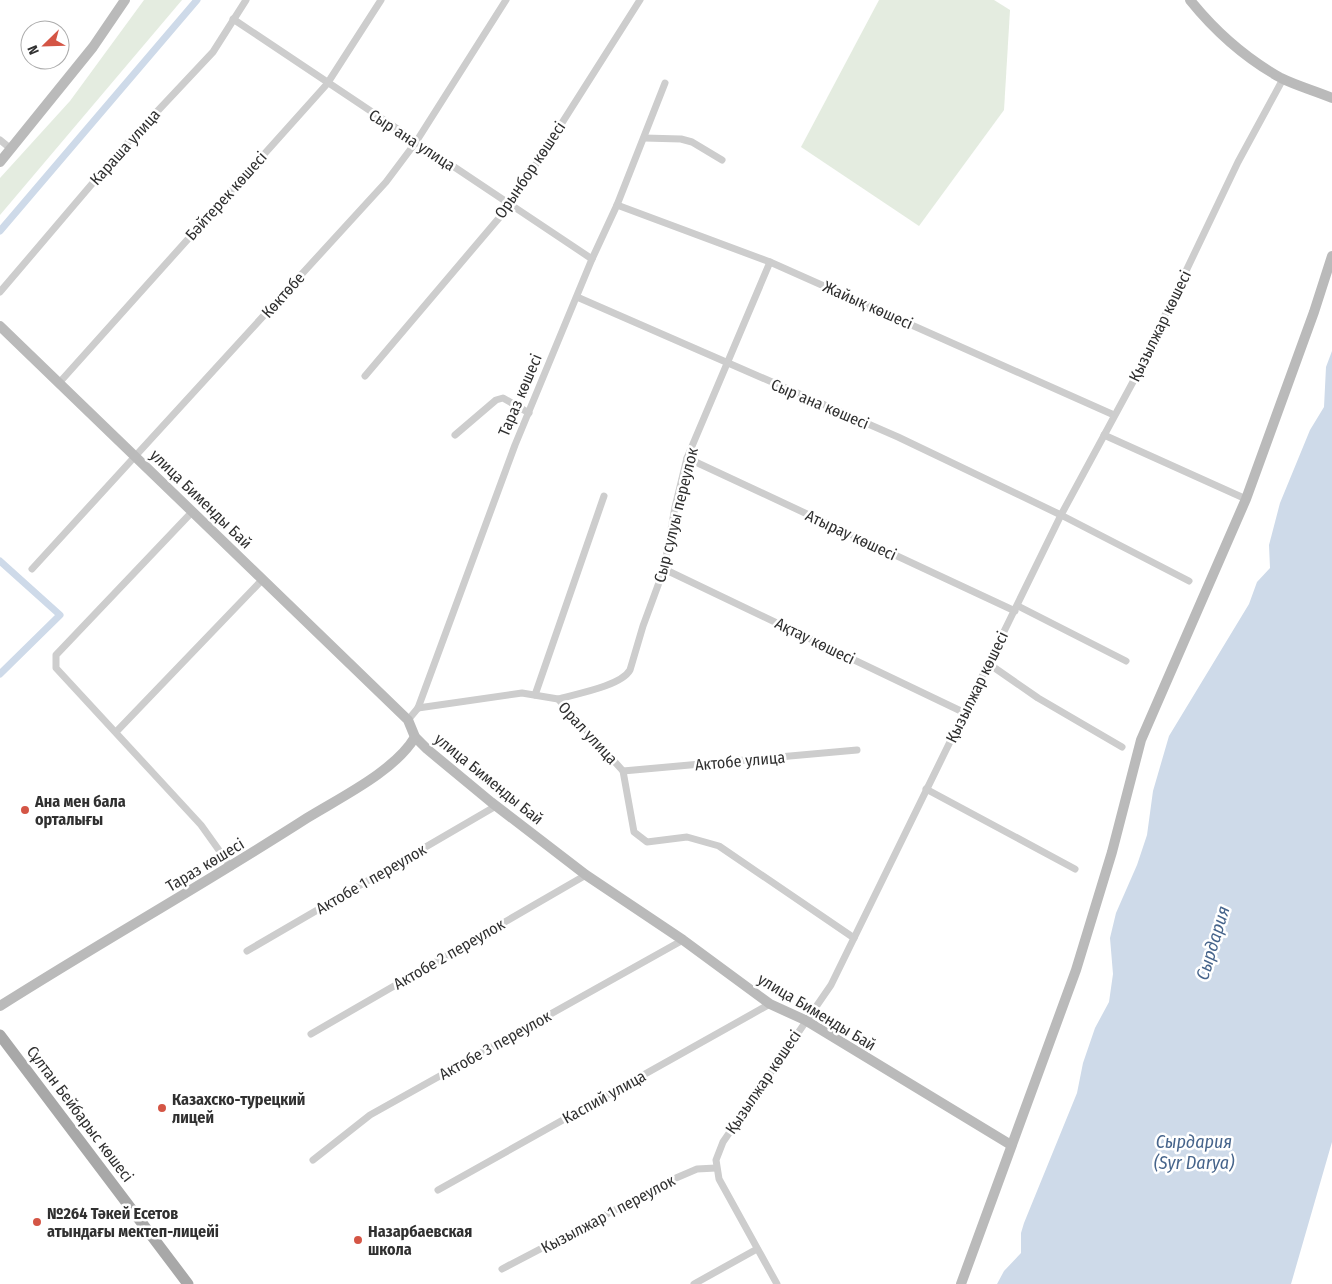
<svg xmlns="http://www.w3.org/2000/svg" width="1332" height="1284" font-family="'Fira Sans Condensed',sans-serif">
<rect width="100%" height="100%" fill="#fff"/>
<g fill="#e4ece0">
<polygon points="144,0 182,0 0,215 0,178 70,101"/>
<polygon points="879,0 994,0 1010,10 1004,110 919,226 801,147"/>
</g>
<polygon fill="#cedae9" points="1332,351 1332,1142 1291,1284 997,1284 1004,1271 1021,1253 1021,1233 1024,1223 1077,1093 1083,1063 1095,1028 1109,1002 1113,974 1110,938 1116,913 1137,865 1147,835 1153,791 1169,736 1249,604 1257,582 1270,568 1269,545 1280,503 1310,430 1324,407 1326,367"/>
<g fill="none" stroke-linecap="round" stroke-linejoin="round">
<g stroke="#cedae9" stroke-width="7">
<polyline points="0,231 197,0"/>
<polyline points="0,561 60,615 0,674"/>
</g>
<g stroke="#cdcdcd" stroke-width="7">
<polyline points="233,19 592,259"/>
<polyline points="644,138 681,139 692,142 722,160"/>
<polyline points="0,140 11,149"/>
<polyline points="617,205 770,262 1114,415"/>
<polyline points="0,292 120,151 213,52 246,0"/>
<polyline points="577,297 898,437 1061,515 1189,581"/>
<polyline points="365,376 510,205 640,0"/>
<polyline points="59,383 327,84 381,0"/>
<polyline points="455,435 496,400 503,398 529,413"/>
<polyline points="1104,435 1246,499"/>
<polyline points="687,458 1015,611"/>
<polyline points="192,512 56,655 56,668 201,825 231,867"/>
<polyline points="32,569 386,182 416,142 506,0"/>
<polyline points="664,569 965,713"/>
<polyline points="1018,606 1126,661"/>
<polyline points="989,664 1038,698 1122,747"/>
<polyline points="535,695 604,496"/>
<path d="M558,699c18,-5 63,-13 72,-29l13,-44 21,-57 11,-62 12,-49 83,-196"/>
<polyline points="418,708 522,693 558,699 623,771 634,832 647,842 687,837 719,846 854,938"/>
<polyline points="408,720 418,708 515,445 592,259 617,205 665,83"/>
<polyline points="116,732 263,579"/>
<polyline points="623,771 857,750"/>
<polyline points="926,789 1075,869"/>
<polyline points="247,951 496,806"/>
<polyline points="311,1034 586,875"/>
<polyline points="313,1160 370,1115 683,940"/>
<polyline points="438,1190 770,1004"/>
<polyline points="502,1269 676,1178 697,1169 716,1168"/>
<polyline points="694,1284 757,1249"/>
<polyline points="777,1284 719,1179 716,1160 723,1142 831,985 1061,515 1134,380 1238,162 1283,79"/>
</g>
<g stroke="#bababa" stroke-width="10">
<path d="M1190,0c25,31 57,59 91,78 16,8 35,13 51,20"/>
<polyline points="0,162 93,47 125,0"/>
<polyline points="0,326 408,720 415,737 427,749 491,802 586,875 683,940 770,1004 805,1020 1011,1145"/>
<path d="M0,1006c101,-64 206,-123 307,-188 34,-21 88,-47 108,-81"/>
<polyline points="961,1284 1076,970 1112,852 1141,740 1246,499 1314,312 1332,256"/>
</g>
<polyline stroke="#a8a8a8" stroke-width="11" points="0,1035 188,1284"/>
</g>
<g fill="#d45545" stroke="#fff" stroke-width="2">
<circle cx="25" cy="810" r="5"/>
<circle cx="162" cy="1108" r="5"/>
<circle cx="37" cy="1222" r="5"/>
<circle cx="358" cy="1240" r="5"/>
</g>
<g text-anchor="middle" dominant-baseline="central" stroke-width="5" stroke-linejoin="round" paint-order="stroke">
<g font-size="16" fill="#303030" stroke="#fff">
<text transform="translate(412 140) rotate(33)">Сыр ана улица</text>
<text transform="translate(125 147) rotate(-48)">Караша улица</text>
<text transform="translate(530 170) rotate(-56)">Орынбор көшесі</text>
<text transform="translate(226 196) rotate(-48)">Бәйтерек көшесі</text>
<text transform="translate(283 295) rotate(-48)">Көктөбе</text>
<text transform="translate(868 305) rotate(24)">Жайық көшесі</text>
<text transform="translate(1160 326) rotate(-64)">Қызылжар көшесі</text>
<text transform="translate(520 395) rotate(-67)">Тараз көшесі</text>
<text transform="translate(820 404) rotate(23)">Сыр ана көшесі</text>
<text transform="translate(201 499) rotate(44)">улица Бименды Бай</text>
<text transform="translate(676 515) rotate(-76)">Сыр сулуы переулок</text>
<text transform="translate(851 535) rotate(25)">Атырау көшесі</text>
<text transform="translate(815 641) rotate(26)">Ақтау көшесі</text>
<text transform="translate(977 687) rotate(-64)">Қызылжар көшесі</text>
<text transform="translate(588 733) rotate(47)">Орал улица</text>
<text transform="translate(740 761) rotate(-5)">Актобе улица</text>
<text transform="translate(489 779) rotate(39)">улица Бименды Бай</text>
<text transform="translate(205 865) rotate(-31)">Тараз көшесі</text>
<text transform="translate(371 879) rotate(-30)">Актобе 1 переулок</text>
<text transform="translate(449 954) rotate(-30)">Актобе 2 переулок</text>
<text transform="translate(817 1012) rotate(31)">улица Бименды Бай</text>
<text transform="translate(495 1045) rotate(-29)">Актобе 3 переулок</text>
<text transform="translate(763 1082) rotate(-56)">Қызылжар көшесі</text>
<text transform="translate(604 1097) rotate(-29)">Каспий улица</text>
<text transform="translate(80 1114) rotate(53)">Сұлтан Бейбарыс көшесі</text>
<text transform="translate(608 1214) rotate(-28)">Кызылжар 1 переулок</text>
</g>
<g font-size="16" font-weight="bold" fill="#303030" stroke="#fff" text-anchor="start">
<text x="35" y="801">Ана мен бала<tspan x="35" dy="18">орталығы</tspan></text>
<text x="172" y="1099">Казахско-турецкий<tspan x="172" dy="18">лицей</tspan></text>
<text x="47" y="1213">№264 Тәкей Есетов<tspan x="47" dy="18">атындағы мектеп-лицейі</tspan></text>
<text x="368" y="1231">Назарбаевская<tspan x="368" dy="18">школа</tspan></text>
</g>
<g font-size="18" font-style="italic" fill="#46648b" stroke="#fff">
<text transform="translate(1213 943) rotate(-73)">Сырдария</text>
<text x="1194" y="1142">Сырдария<tspan x="1194" dy="21">(Syr Darya)</tspan></text>
</g>
</g>
<g transform="translate(45 45) rotate(247)"><circle r="24" fill="#ffffff" stroke="#acacac"/>
<path d="M0-4L9 19L0 12L-9 19Z" fill="#d45545"/>
<text y="-8" font-size="14" font-weight="bold" text-anchor="middle" fill="#303030">N</text>
</g>
</svg>
